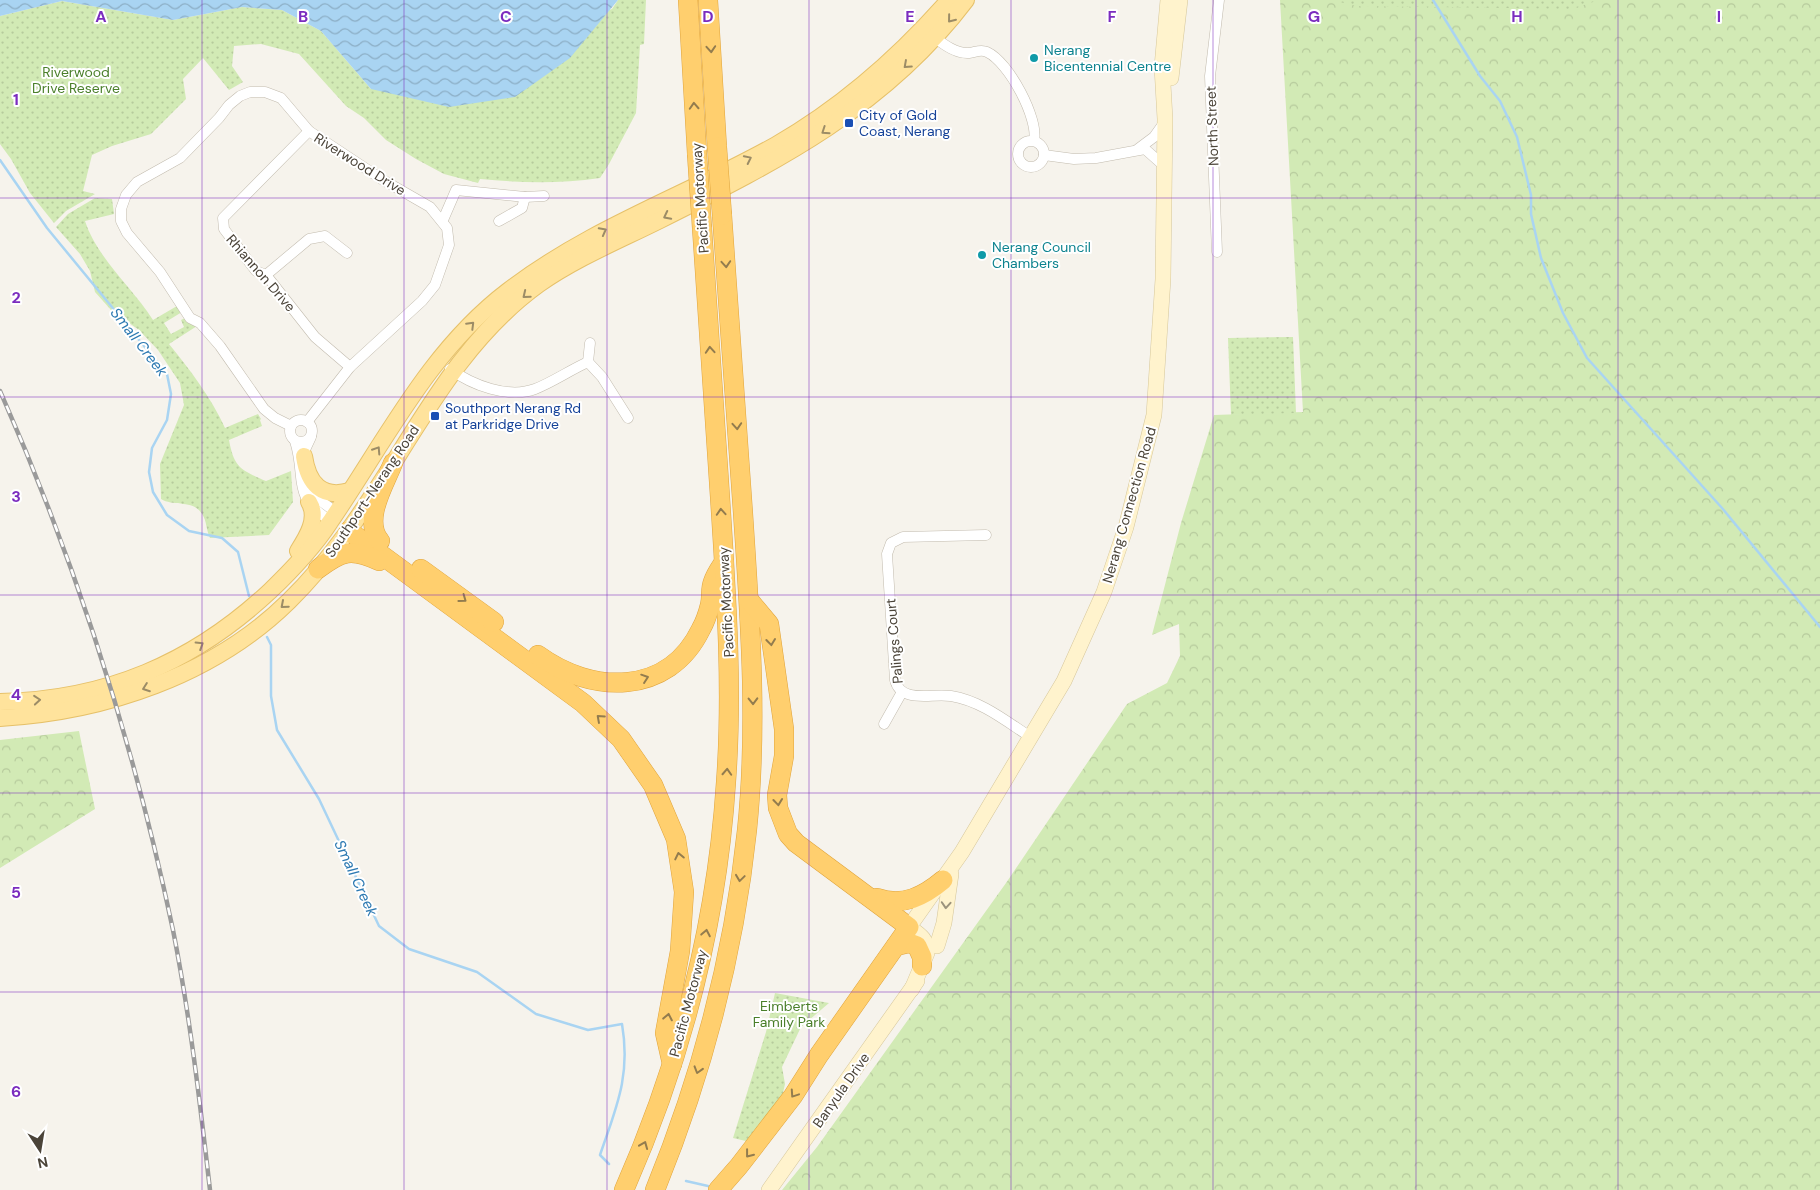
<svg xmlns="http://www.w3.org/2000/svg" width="1820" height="1190" font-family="'DM Sans',sans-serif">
<defs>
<pattern id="forest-crowns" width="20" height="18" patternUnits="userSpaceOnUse" patternTransform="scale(1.25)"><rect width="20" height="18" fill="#d2eab5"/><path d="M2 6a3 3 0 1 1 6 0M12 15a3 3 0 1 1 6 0" fill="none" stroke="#b6ca9c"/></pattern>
<pattern id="park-dots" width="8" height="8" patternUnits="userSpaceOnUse" patternTransform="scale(1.25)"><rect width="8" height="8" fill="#d2eab5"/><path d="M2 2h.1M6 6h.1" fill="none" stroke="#b6ca9c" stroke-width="1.8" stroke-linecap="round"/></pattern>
<pattern id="water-waves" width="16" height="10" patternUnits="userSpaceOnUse" patternTransform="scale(1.25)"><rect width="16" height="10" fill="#a9d4f2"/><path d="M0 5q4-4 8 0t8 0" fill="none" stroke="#8caec5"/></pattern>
</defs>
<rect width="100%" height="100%" fill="#f6f3ec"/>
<g fill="url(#forest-crowns)">
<polygon points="1280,0 1820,0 1820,1190 782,1190 817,1147 1006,883 1127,704 1167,683 1180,656 1179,624 1152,635 1181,523 1214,415 1303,412"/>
<polygon points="79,731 95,809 0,868 0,740"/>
</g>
<g fill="url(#park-dots)">
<path d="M618,0h28l-2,44 -4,1 -4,68 -27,51 -9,14c-41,6 -79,5 -120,1l-2,4 -34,-9 -28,-15 -30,-19 -22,-22 -18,-12 -47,-52 -38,-10 -27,2 -2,20 11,16 -14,8 -26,-32 -20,21 3,20 -35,35 -39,12 -20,9 -9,36 12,3 -29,17 -12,12 -24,-30 -19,-34 -11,-15v-128l62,-15 111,19 69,-13 40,3 39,21 50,58 241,-80z"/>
<polygon points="1331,0 1599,0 1572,9 1357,6"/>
<path d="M95,198l17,1 2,15 -29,7c12,37 47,66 68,99l24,-14 5,6 -18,11 7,11 13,-7 -3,-7 4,-2 12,8 -28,18c21,26 42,53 56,84l33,-14 3,5 -1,1 2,6 -33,14c5,28 12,30 37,41l25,-10 2,31 -24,33 -59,3c-4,-8 -3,-17 -8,-24 -9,-15 -28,-7 -41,-15l-1,-35 24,-59 -4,-22 -22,-33 -19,-20 -28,-20 -16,-18 -5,-21 -10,-17 -24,-27 12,-13z"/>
<polygon points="1293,337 1296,413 1231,415 1228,338"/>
<polygon points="775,993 829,1003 801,1027 782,1067 785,1084 780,1106 750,1142 733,1138 766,1032"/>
</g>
<polygon fill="url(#water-waves)" points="0,0 618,0 570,58 515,97 449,107 371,89 321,31 282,10 242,7 173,20 62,1 0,16"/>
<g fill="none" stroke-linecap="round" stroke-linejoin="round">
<g stroke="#a9d4f2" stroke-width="2.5">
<polyline points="1433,0 1480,76 1500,101 1517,137 1531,195 1531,214 1541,258 1563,313 1587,358 1722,508 1820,627"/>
<polyline points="0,160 47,228 167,374 171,394 167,420 152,448 149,472 153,492 167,515 189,531 222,538 238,552 249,596"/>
<path d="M267,637l4,8v51l6,34 42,69 60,127 30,23 68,23 59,42 52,16 34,-6c9,52 -6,84 -22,131l9,9"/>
<polyline points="686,1181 708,1186"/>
</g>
<g stroke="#c2bbae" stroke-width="11">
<g id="street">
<path d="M931,35c11,8 24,19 38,18 7,-1 12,-4 18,-1 22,10 52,67 47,89"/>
<polyline points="309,131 223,218 224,229 256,271 266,275 315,337 350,367"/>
<circle cx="1031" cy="154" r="13"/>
<polyline points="1138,149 1154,137 1164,123"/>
<polyline points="1044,155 1074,159 1096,158 1145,149 1163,165"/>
<polyline points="443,220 456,190 525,197 544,196"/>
<polyline points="499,221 522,208 525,197"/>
<polyline points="1217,252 1210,76 1219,0"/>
<polyline points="266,275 309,239 325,236 347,253"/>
<polyline points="588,362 590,343"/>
<path d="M450,369c22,16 58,30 85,20 18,-7 35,-19 53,-27l14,15 26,41"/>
<circle cx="301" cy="431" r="11"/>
<polyline points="291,426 275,418 264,409 220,346 200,323 190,318 160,272 127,233 121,221 121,209 126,195 137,182 180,158 219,118 229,105 240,96 250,92 265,92 281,98 309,131 383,180 430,207 447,228 449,245 435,285 422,301 350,367 307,422"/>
<path d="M295,441c12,38 -5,55 36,80"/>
<polyline points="304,462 304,452 311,437"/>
<polyline points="308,483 318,499 337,513"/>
<path d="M986,535l-83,2 -12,6 -4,11 8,126c6,24 36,13 56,16 31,5 56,26 81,42"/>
<polyline points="884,724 902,692"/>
</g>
</g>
<g stroke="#d6c79b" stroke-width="16">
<g id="secondary">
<polyline points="1171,78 1180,0"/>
<polyline points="937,946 944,923 951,874"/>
<path d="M912,989l15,-36c1,-14 -8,-19 -18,-26l53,-75 102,-171 40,-89 22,-65 28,-112 9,-136 2,-160 -3,-52 6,-67"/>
<polyline points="769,1190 917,981"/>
</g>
</g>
<g stroke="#e6c16a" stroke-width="18">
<g id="primary">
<path d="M304,456c4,28 18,43 46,35"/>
<path d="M298,551c9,-14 21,-33 11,-49"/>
<path d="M0,702c106,-2 193,-39 270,-111 22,-21 43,-43 60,-69 55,-80 99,-171 178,-231 82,-63 179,-96 268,-146 66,-38 123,-88 173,-145"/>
<path d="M0,718c104,-6 213,-42 289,-117 42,-41 74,-90 105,-139 41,-66 81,-132 145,-178 37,-26 81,-44 121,-64 118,-59 225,-113 306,-220"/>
</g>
</g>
<g stroke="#e0a43c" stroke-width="20">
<g id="highway">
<polyline points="688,0 697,154"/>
<polyline points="708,0 717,147"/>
<polyline points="349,531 583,703 621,739 653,785 676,839 684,892 680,951 665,1033 672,1064"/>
<path d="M380,541c-18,-21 5,-57 13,-78"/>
<path d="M318,569c24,-18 33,-21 61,-8"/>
<polyline points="421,569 494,622"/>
<path d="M538,655c53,39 130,42 163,-26 4,-7 7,-16 9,-24 2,-8 0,-16 3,-23 2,-7 7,-14 11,-20"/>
<path d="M877,898c26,9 47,-2 66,-18"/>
<polyline points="896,946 909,943 917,946 922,957 922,966"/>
<path d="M624,1190c57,-129 93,-267 102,-408 7,-95 0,-190 -6,-285 -6,-90 -12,-180 -18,-269"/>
<path d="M655,1190c47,-115 79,-236 92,-360 11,-106 3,-211 -4,-317 -7,-99 -14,-198 -21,-298"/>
<polyline points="718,1190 739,1166 793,1096 819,1055 909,927 796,843 788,834 778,808 777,795 784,756 784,729 769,624 749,600"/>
</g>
</g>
<use href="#street" stroke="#fff" stroke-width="10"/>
<use href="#secondary" stroke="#fff3cd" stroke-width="15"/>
<use href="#primary" stroke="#ffe39c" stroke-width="16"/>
<use href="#highway" stroke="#ffcf6e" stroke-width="19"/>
<g stroke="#9a9a9a" stroke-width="4.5">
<path id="rail" d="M0,391c77,174 134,354 173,539 17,86 27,173 37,260"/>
</g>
<use href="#rail" stroke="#fff" stroke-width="2.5" stroke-dasharray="8" stroke-linecap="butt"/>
<g stroke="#e0a43c" stroke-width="20" stroke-linecap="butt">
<g id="highway-bridge">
<polyline points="717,147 722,215"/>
<polyline points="697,154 702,228"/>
</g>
</g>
<use href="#highway-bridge" stroke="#ffcf6e" stroke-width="19"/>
</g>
<defs><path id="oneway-chevron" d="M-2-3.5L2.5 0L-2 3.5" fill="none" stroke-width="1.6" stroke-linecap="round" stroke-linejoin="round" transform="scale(1.25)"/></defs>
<g stroke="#9c8c66">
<use href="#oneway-chevron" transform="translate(951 19) rotate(129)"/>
<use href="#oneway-chevron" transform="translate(907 65) rotate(138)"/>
<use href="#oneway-chevron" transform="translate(825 131) rotate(146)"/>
<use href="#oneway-chevron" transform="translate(748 159) rotate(-26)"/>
<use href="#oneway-chevron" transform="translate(667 216) rotate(153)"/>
<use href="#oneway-chevron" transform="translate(603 231) rotate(-28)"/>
<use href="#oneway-chevron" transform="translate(526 295) rotate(141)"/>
<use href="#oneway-chevron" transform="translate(471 325) rotate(-45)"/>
<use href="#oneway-chevron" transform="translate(377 450) rotate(-57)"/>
<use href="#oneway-chevron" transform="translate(284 605) rotate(139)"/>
<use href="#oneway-chevron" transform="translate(200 645) rotate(-32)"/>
<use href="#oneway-chevron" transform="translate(146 688) rotate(160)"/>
<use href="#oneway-chevron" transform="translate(37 700) rotate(-5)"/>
</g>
<g stroke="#937c4e">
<use href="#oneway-chevron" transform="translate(711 49) rotate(86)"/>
<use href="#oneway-chevron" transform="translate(694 106) rotate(-93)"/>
<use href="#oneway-chevron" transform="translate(726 264) rotate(86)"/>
<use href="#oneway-chevron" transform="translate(710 350) rotate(-94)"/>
<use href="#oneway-chevron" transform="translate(737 426) rotate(86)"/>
<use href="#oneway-chevron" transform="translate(721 512) rotate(-94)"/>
<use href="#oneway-chevron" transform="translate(463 599) rotate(36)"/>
<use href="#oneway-chevron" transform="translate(771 642) rotate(83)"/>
<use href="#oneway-chevron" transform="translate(645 678) rotate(-19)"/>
<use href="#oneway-chevron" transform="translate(753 701) rotate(89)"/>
<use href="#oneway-chevron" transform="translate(600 718) rotate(-138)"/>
<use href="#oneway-chevron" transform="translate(727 772) rotate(-87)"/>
<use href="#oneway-chevron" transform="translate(778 802) rotate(84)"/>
<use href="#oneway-chevron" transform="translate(679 856) rotate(-102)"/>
<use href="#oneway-chevron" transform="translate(740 878) rotate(98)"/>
<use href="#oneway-chevron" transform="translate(706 933) rotate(-79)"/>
<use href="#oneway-chevron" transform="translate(668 1017) rotate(-79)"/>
<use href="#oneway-chevron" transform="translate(698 1070) rotate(107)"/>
<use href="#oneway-chevron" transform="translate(794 1094) rotate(124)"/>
<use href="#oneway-chevron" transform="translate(644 1145) rotate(-68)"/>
<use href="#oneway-chevron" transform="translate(749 1154) rotate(128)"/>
</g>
<use stroke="#9c937c" href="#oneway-chevron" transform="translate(946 905) rotate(94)"/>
<path fill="none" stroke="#7b2cbf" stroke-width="1" stroke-opacity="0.55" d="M202,0v1190M404,0v1190M607,0v1190M809,0v1190M1011,0v1190M1213,0v1190M1416,0v1190M1618,0v1190M0,198h1820M0,397h1820M0,595h1820M0,793h1820M0,992h1820"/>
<g fill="#0f9aa8" stroke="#fff" stroke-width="2">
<circle cx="1034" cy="58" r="5"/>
<circle cx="982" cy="255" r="5"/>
</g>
<g fill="#1a4fb4" stroke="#fff" stroke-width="2">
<rect x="844" y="118" width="10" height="10" rx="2.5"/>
<rect x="430" y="411" width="10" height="10" rx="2.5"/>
</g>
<g text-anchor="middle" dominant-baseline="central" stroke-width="4" stroke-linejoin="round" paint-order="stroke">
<g font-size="14" fill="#0d838f" stroke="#fff" text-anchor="start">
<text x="1044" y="50">Nerang<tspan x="1044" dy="16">Bicentennial Centre</tspan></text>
<text x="992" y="247">Nerang Council<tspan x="992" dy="16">Chambers</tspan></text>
</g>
<g font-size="14" fill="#4a7f2a" stroke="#fff">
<text x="76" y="72">Riverwood<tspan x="76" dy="16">Drive Reserve</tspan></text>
<text x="789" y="1006">Eimberts<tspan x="789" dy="16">Family Park</tspan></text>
</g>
<g font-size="14" fill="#164399" stroke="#fff" text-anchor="start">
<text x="859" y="115">City of Gold<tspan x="859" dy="16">Coast, Nerang</tspan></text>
<text x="445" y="408">Southport Nerang Rd<tspan x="445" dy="16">at Parkridge Drive</tspan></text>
</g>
<g font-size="14" fill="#4b4439" stroke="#fff">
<text transform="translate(1212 126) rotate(-92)">North Street</text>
<text transform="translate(360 164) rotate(32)">Riverwood Drive</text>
<text transform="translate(700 198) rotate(-94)">Pacific Motorway</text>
<text transform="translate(261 273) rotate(49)">Rhiannon Drive</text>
<text transform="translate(372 491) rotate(-56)">Southport-Nerang Road</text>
<text transform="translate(1129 505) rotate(-74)">Nerang Connection Road</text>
<text transform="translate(726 602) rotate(-93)">Pacific Motorway</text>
<text transform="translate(894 641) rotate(-95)">Palings Court</text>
<text transform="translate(688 1003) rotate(-75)">Pacific Motorway</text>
<text transform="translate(841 1090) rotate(-55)">Banyula Drive</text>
</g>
<g font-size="15" font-style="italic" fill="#2e7ab2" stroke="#fff">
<text transform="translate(139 342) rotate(52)">Small Creek</text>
<text transform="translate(356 878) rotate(65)">Small Creek</text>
</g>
</g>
<g font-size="16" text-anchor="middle" font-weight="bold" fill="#7b2cbf" stroke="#fff" stroke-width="4" stroke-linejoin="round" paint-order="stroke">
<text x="101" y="22">A</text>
<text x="303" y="22">B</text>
<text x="506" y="22">C</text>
<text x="708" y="22">D</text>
<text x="910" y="22">E</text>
<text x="1112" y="22">F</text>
<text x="1314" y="22">G</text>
<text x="1517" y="22">H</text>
<text x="1719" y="22">I</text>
<text x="16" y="105">1</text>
<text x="16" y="303">2</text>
<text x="16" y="502">3</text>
<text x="16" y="700">4</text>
<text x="16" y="898">5</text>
<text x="16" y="1097">6</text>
</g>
<g transform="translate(40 1150) rotate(168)" stroke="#ffffff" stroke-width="4" paint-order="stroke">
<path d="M0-4L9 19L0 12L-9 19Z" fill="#4b4439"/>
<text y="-8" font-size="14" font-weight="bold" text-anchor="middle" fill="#4b4439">N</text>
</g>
</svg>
